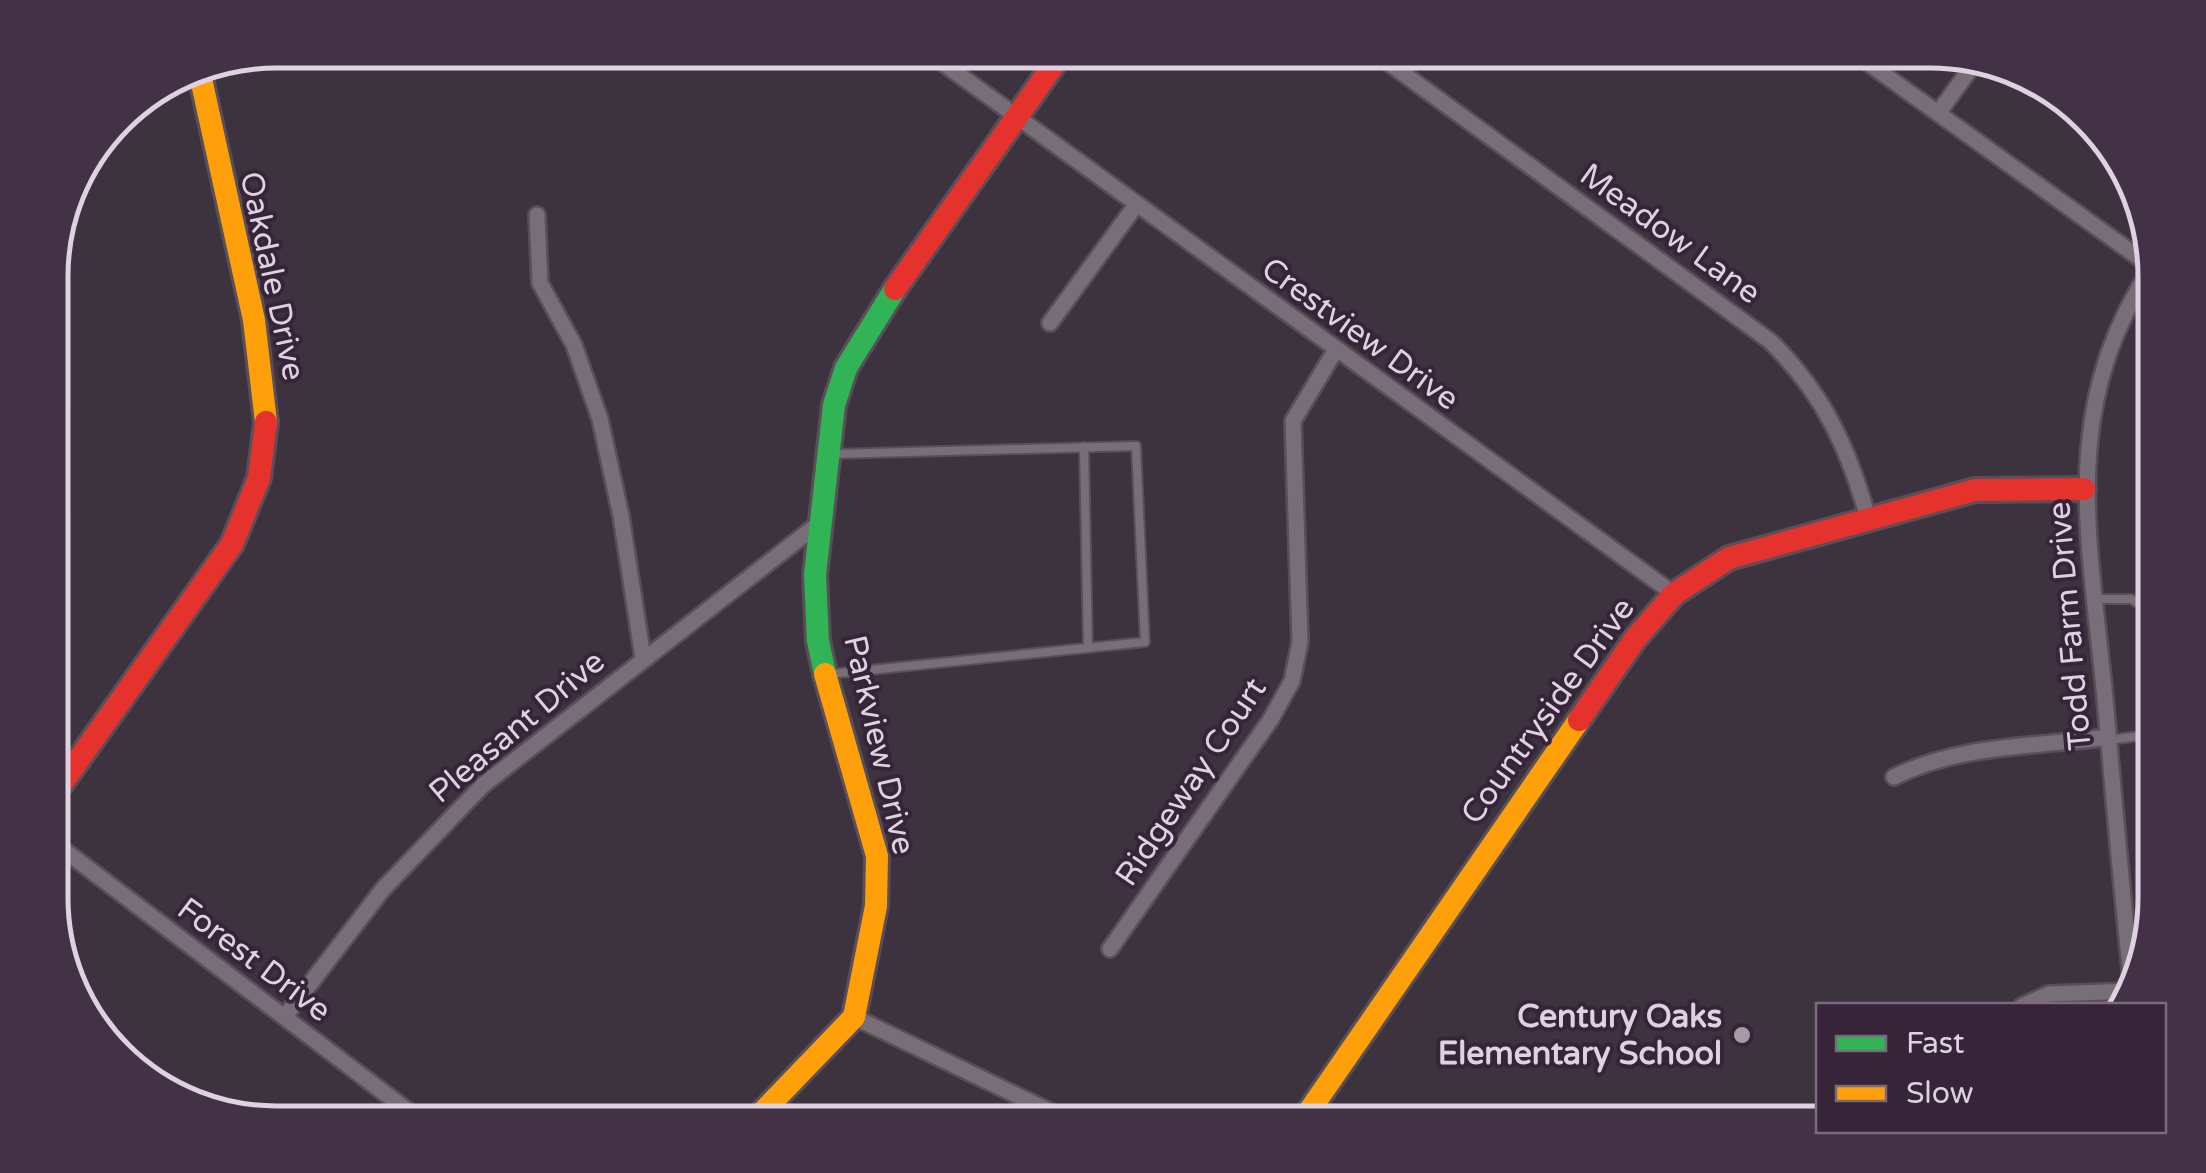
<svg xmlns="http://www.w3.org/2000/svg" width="2206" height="1173" font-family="'Varela Round',sans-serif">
<rect width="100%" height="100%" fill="#3d333e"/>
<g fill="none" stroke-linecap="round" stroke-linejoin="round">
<g stroke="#584f59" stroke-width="12">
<g id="lane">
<polyline points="1084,447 1088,648"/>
<polyline points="2095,599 2131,599 2155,613"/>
<polyline points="830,674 1145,642 1136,446 833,454"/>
<polyline points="2108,740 2140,736 2156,741"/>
<polyline points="1817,1123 1818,1121"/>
</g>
</g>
<g stroke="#584f59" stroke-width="20">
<g id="street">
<polyline points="925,50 1674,594"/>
<path d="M1371,50l399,291c53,52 78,106 98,177"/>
<polyline points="1850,50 2152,267"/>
<polyline points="1939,112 1976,61"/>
<polyline points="537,215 540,283 574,345 600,419 621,516 643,658"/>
<polyline points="1050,323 1136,205"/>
<path d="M1894,777c66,-33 142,-30 214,-40"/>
<polyline points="52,841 424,1123"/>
<polyline points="1110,949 1271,719 1292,681 1300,642 1293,421 1335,351"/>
<path d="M2133,995c-11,-98 -19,-197 -28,-296 -15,-160 -48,-291 49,-435"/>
<polyline points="2022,1006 2049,994 2133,991"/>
<polyline points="286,1015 383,889 483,785 822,521"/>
<polyline points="854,1017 1074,1123"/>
</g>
</g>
<g stroke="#584f59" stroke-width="28">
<polyline id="fast" points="825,674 818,641 815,575 834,405 846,368 895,289"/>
</g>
<g stroke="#584f59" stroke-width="28">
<g id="slow">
<polyline points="198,65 254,320 266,422"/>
<polyline points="752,1123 854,1017 876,906 877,856 825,674"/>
<polyline points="1301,1123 1579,720"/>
</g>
</g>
<g stroke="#584f59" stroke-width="28">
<g id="jam">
<polyline points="895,289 1064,50"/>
<polyline points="1579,720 1635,639 1674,594 1729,558 1975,490 2084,489"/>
<polyline points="52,797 232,544 259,478 266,422"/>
</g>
</g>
<use href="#lane" stroke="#776e77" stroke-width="8"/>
<use href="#street" stroke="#776e77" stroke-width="15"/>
<use href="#fast" stroke="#30b455" stroke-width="22"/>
<use href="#slow" stroke="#ff9f0a" stroke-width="22"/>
<use href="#jam" stroke="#e5322d" stroke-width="22"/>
</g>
<circle fill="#a69aa7" stroke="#362439" stroke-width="4" cx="1742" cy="1035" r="10"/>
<g text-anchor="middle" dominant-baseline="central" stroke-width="8" stroke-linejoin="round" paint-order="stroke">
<g font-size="32" fill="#ded2e0" stroke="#362439">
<text transform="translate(1670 234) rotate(36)">Meadow Lane</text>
<text transform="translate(272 276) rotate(78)">Oakdale Drive</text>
<text transform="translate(1360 334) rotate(36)">Crestview Drive</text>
<text transform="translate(2070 626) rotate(-95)">Todd Farm Drive</text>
<text transform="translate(1548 711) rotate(-54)">Countryside Drive</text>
<text transform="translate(517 727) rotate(-40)">Pleasant Drive</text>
<text transform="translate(879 745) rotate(77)">Parkview Drive</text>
<text transform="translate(1191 782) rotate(-56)">Ridgeway Court</text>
<text transform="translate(254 960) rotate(37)">Forest Drive</text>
</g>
<g font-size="32" font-weight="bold" fill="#ded2e0" stroke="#362439" text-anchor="end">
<text x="1722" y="1017">Century Oaks<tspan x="1722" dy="37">Elementary School</tspan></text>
</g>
</g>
<path d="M0 0H2206V1173H0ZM276 68H1930A208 208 0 0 1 2138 276V898A208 208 0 0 1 1930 1106H276A208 208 0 0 1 68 898V276A208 208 0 0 1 276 68Z" fill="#433246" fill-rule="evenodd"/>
<path fill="none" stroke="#ded2e0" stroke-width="5" d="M276 68H1930A208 208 0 0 1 2138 276V898A208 208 0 0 1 1930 1106H276A208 208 0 0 1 68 898V276A208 208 0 0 1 276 68Z"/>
<rect x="1816" y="1003" width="350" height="130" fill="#362439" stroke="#796a7c" stroke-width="2.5"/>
<rect x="1836" y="1036" width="50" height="15" fill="#30b455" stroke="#796a7c" stroke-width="2.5"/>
<text x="1906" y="1053" font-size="30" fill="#ded2e0">Fast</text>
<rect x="1836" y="1086" width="50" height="15" fill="#ff9f0a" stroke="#796a7c" stroke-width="2.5"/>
<text x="1906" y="1103" font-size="30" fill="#ded2e0">Slow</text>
</svg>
